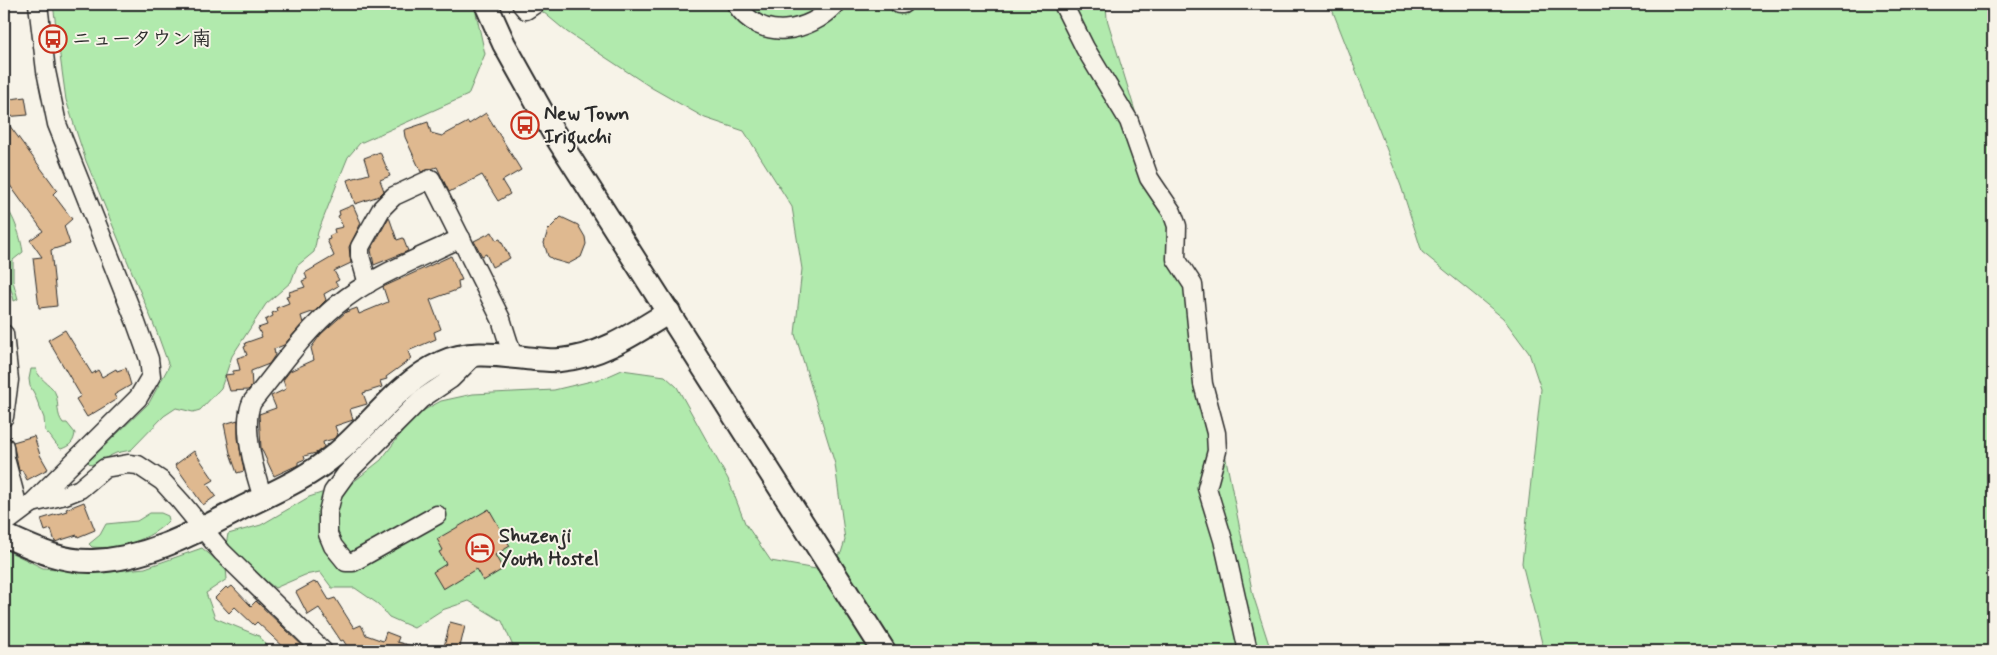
<svg xmlns="http://www.w3.org/2000/svg" width="1997" height="655" font-family="Mynerve,'Klee One',sans-serif">
<rect width="100%" height="100%" fill="#f7f3e8"/>
<filter id="ink" filterUnits="userSpaceOnUse"><feTurbulence type="fractalNoise" baseFrequency=".02" numOctaves="2"/><feDisplacementMap in="SourceGraphic" scale="10" xChannelSelector="R" yChannelSelector="G"/><feConvolveMatrix kernelMatrix="1 2 1 2 8 2 1 2 1" color-interpolation-filters="sRGB"/></filter>
<g filter="url(#ink)">
<g fill="#b1eaad" stroke="#6e8a6c">
<polygon points="53,4 498,4 476,13 485,54 468,95 360,143 348,157 337,184 318,232 314,252 297,266 291,282 266,304 232,356 221,388 200,410 193,412 176,408 164,416 131,450 116,453 91,465 88,462 149,403 169,366 156,330 86,161 66,100"/>
<polygon points="504,4 1106,4 1107,19 1168,219 1224,449 1253,595 1271,651 515,651 502,621 469,601 442,610 414,628 389,617 378,604 355,588 332,588 320,572 305,575 275,588 249,568 226,545 228,534 261,525 309,497 352,483 381,460 415,415 441,401 473,394 554,390 604,378 622,370 665,376 677,387 728,479 745,523 771,561 816,569 841,553 845,540 835,464 795,334 802,269 792,207 744,131 705,118 652,88 567,32 543,12"/>
<polygon points="1330,4 1993,4 1993,651 1544,651 1522,563 1541,389 1529,353 1503,318 1422,252 1401,186"/>
<path d="M4,205c10,10 17,33 19,47l-10,8v21l5,18 -4,2 -2,-9 -8,-15z"/>
<path d="M31,369h5c4,13 17,15 20,26 3,10 0,19 7,28h4l8,10c-1,9 -5,13 -14,16 -7,-5 -9,-13 -16,-18l-1,-13 -10,-25 -4,-7 -1,-7z"/>
<path d="M150,513h11l7,3 1,4c-18,20 -51,30 -77,27l-3,-3 11,-9 6,-11 31,-3z"/>
<polygon points="202,548 226,568 227,579 206,593 215,618 259,636 272,651 4,651 4,549 43,568 106,572 145,568"/>
</g>
<g fill="#dfb990" stroke="#2b2b2b">
<polygon points="25,97 28,115 4,117 4,100"/>
<polygon points="486,113 521,170 502,181 510,194 498,201 482,175 449,192 437,167 421,172 405,137 404,130 428,122 431,133 442,136 468,122 469,124"/>
<polygon points="4,118 57,190 53,194 72,219 64,226 70,244 51,250 57,306 39,308 33,258 42,257 30,240 43,231 4,177"/>
<polygon points="380,152 390,176 380,180 384,191 379,196 355,204 347,180 369,174 364,158"/>
<polygon points="353,205 361,223 349,247 351,263 334,271 339,280 335,282 338,286 324,294 326,300 315,311 301,316 303,323 284,345 274,349 275,355 269,364 251,371 252,386 248,390 230,391 225,375 233,374 233,371 240,370 237,358 247,355 244,347 246,346 245,343 262,337 258,328 267,325 265,320 273,316 272,313 277,311 276,308 289,303 286,296 290,295 289,292 305,287 302,281 307,279 305,273 334,256 327,240 330,239 329,236 335,233 334,229 343,227 338,216 340,215 339,211"/>
<polygon points="389,217 397,240 403,238 408,251 374,265 371,250"/>
<polygon points="561,217 578,225 585,237 586,244 581,257 568,264 554,260 548,256 544,243 548,230"/>
<polygon points="492,232 496,240 500,239 510,258 492,267 486,254 482,256 474,241"/>
<polygon points="451,256 462,280 458,281 459,289 430,300 441,329 434,332 436,339 408,351 411,359 386,377 387,379 380,381 382,387 363,393 367,404 350,409 353,420 335,426 338,435 333,439 323,442 324,447 316,453 304,456 305,459 298,462 298,465 274,476 261,448 259,414 276,408 271,396 286,389 283,380 290,371 314,360 311,348 321,334 346,312 357,308 359,314 388,302 383,287"/>
<polygon points="65,330 92,374 98,370 102,377 116,369 117,371 126,368 131,385 114,395 117,399 87,417 76,399 81,396 48,340"/>
<polygon points="238,420 238,438 244,471 237,473 230,453 224,424"/>
<polygon points="34,436 40,455 48,469 27,480 22,470 19,471 13,442"/>
<polygon points="194,451 214,480 207,484 216,496 203,505 175,465"/>
<polygon points="84,502 95,530 78,537 77,535 55,542 51,529 45,531 41,519 67,511 66,509"/>
<polygon points="489,509 510,546 495,555 503,569 483,581 476,569 443,589 433,572 446,564 439,552 443,550 437,539"/>
<polygon points="314,582 315,583 318,582 329,600 335,598 354,628 361,625 366,635 383,641 386,632 399,637 397,642 419,648 419,651 350,651 343,640 341,641 319,608 308,615 296,592"/>
<polygon points="232,586 251,606 256,601 308,651 288,651 257,622 254,625 235,607 229,613 215,598 226,587 228,589"/>
<polygon points="450,622 465,626 459,651 443,651"/>
</g>
<g fill="none" stroke-linecap="round" stroke-linejoin="round">
<g stroke="#2b2b2b" stroke-width="21">
<g id="minor">
<polyline points="521,4 526,10 535,4"/>
<path d="M736,4c25,39 73,29 100,0"/>
<polyline points="899,4 903,4"/>
<polyline points="1063,4 1085,48 1129,121 1149,178 1172,212 1177,226 1176,259 1193,285 1203,384 1216,433 1217,451 1207,488 1223,540 1248,651"/>
<polyline points="368,284 360,256 360,247 382,208 394,196 431,179 501,319 513,357"/>
<polyline points="4,334 9,380 4,417"/>
<polyline points="4,446 5,458 19,511"/>
<path d="M263,498c-8,-24 -22,-73 -11,-96 27,-33 52,-70 85,-97 36,-30 83,-47 124,-67"/>
<polyline points="32,503 65,495 80,489 105,468 128,464 138,465 162,481 181,502 222,552 323,651"/>
<polyline points="437,515 353,562 346,562 333,546 328,534 328,512 333,492 346,474 421,399 451,379 476,354"/>
<polyline points="4,524 32,503 138,398 151,376 149,359 135,320 57,124 46,71 38,4"/>
</g>
</g>
<g stroke="#2b2b2b" stroke-width="26">
<g id="tertiary">
<polyline points="486,4 504,44 552,130 884,651"/>
<path d="M4,535c29,13 56,27 89,26 57,-2 106,-31 155,-56 31,-15 62,-29 88,-51 35,-29 63,-72 105,-91 29,-14 62,-7 93,-4 8,0 17,2 26,1 40,-3 75,-27 109,-48"/>
</g>
</g>
<use href="#minor" stroke="#f7f3e8" stroke-width="18"/>
<use href="#tertiary" stroke="#f7f3e8" stroke-width="22"/>
</g>
</g>
<defs>
<g id="bus-ring" transform="scale(1.4375)"><circle r="9.5" fill="#f7f3e8" stroke="#c8321e" stroke-width="1.5"/><path d="M-5-6H5V4H4V6H2V4H-2V6H-4V4H-5ZM-3.5-4V0h7V-4ZM-3.5 1.2v1.5H-2V1.2ZM2 1.2v1.5H3.5V1.2Z" fill="#c8321e"/></g>
<g id="hotel-ring" transform="scale(1.4375)"><circle r="9.5" fill="#f7f3e8" stroke="#c8321e" stroke-width="1.5"/><path d="M-6-4.5h1.5V1H6V5H4.5V3h-9V5H-6ZM-4 0a1.8 1.8 0 1 1 3.6 0ZM.5 0V-2.5h3Q6-2.5 6 0Z" fill="#c8321e"/></g>
</defs>
<g fill-rule="evenodd">
<use href="#bus-ring" x="53" y="39"/>
<use href="#bus-ring" x="525" y="125"/>
<use href="#hotel-ring" x="480" y="548"/>
</g>
<g text-anchor="middle" dominant-baseline="central" stroke-width="4" stroke-linejoin="round" paint-order="stroke">
<g font-size="20" font-weight="bold" fill="#2b2b2b" stroke="#f7f3e8" text-anchor="start">
<text x="72" y="39">ニュータウン南</text>
<text x="544" y="114">New Town<tspan x="544" dy="23">Iriguchi</tspan></text>
<text x="499" y="536">Shuzenji<tspan x="499" dy="23">Youth Hostel</tspan></text>
</g>
</g>
<rect width="1997" height="655" fill="none" stroke="#f7f3e8" stroke-width="20"/>
<rect x="10" y="10" width="1977" height="635" fill="none" stroke="#2b2b2b" stroke-width="2" filter="url(#ink)"/>
</svg>
